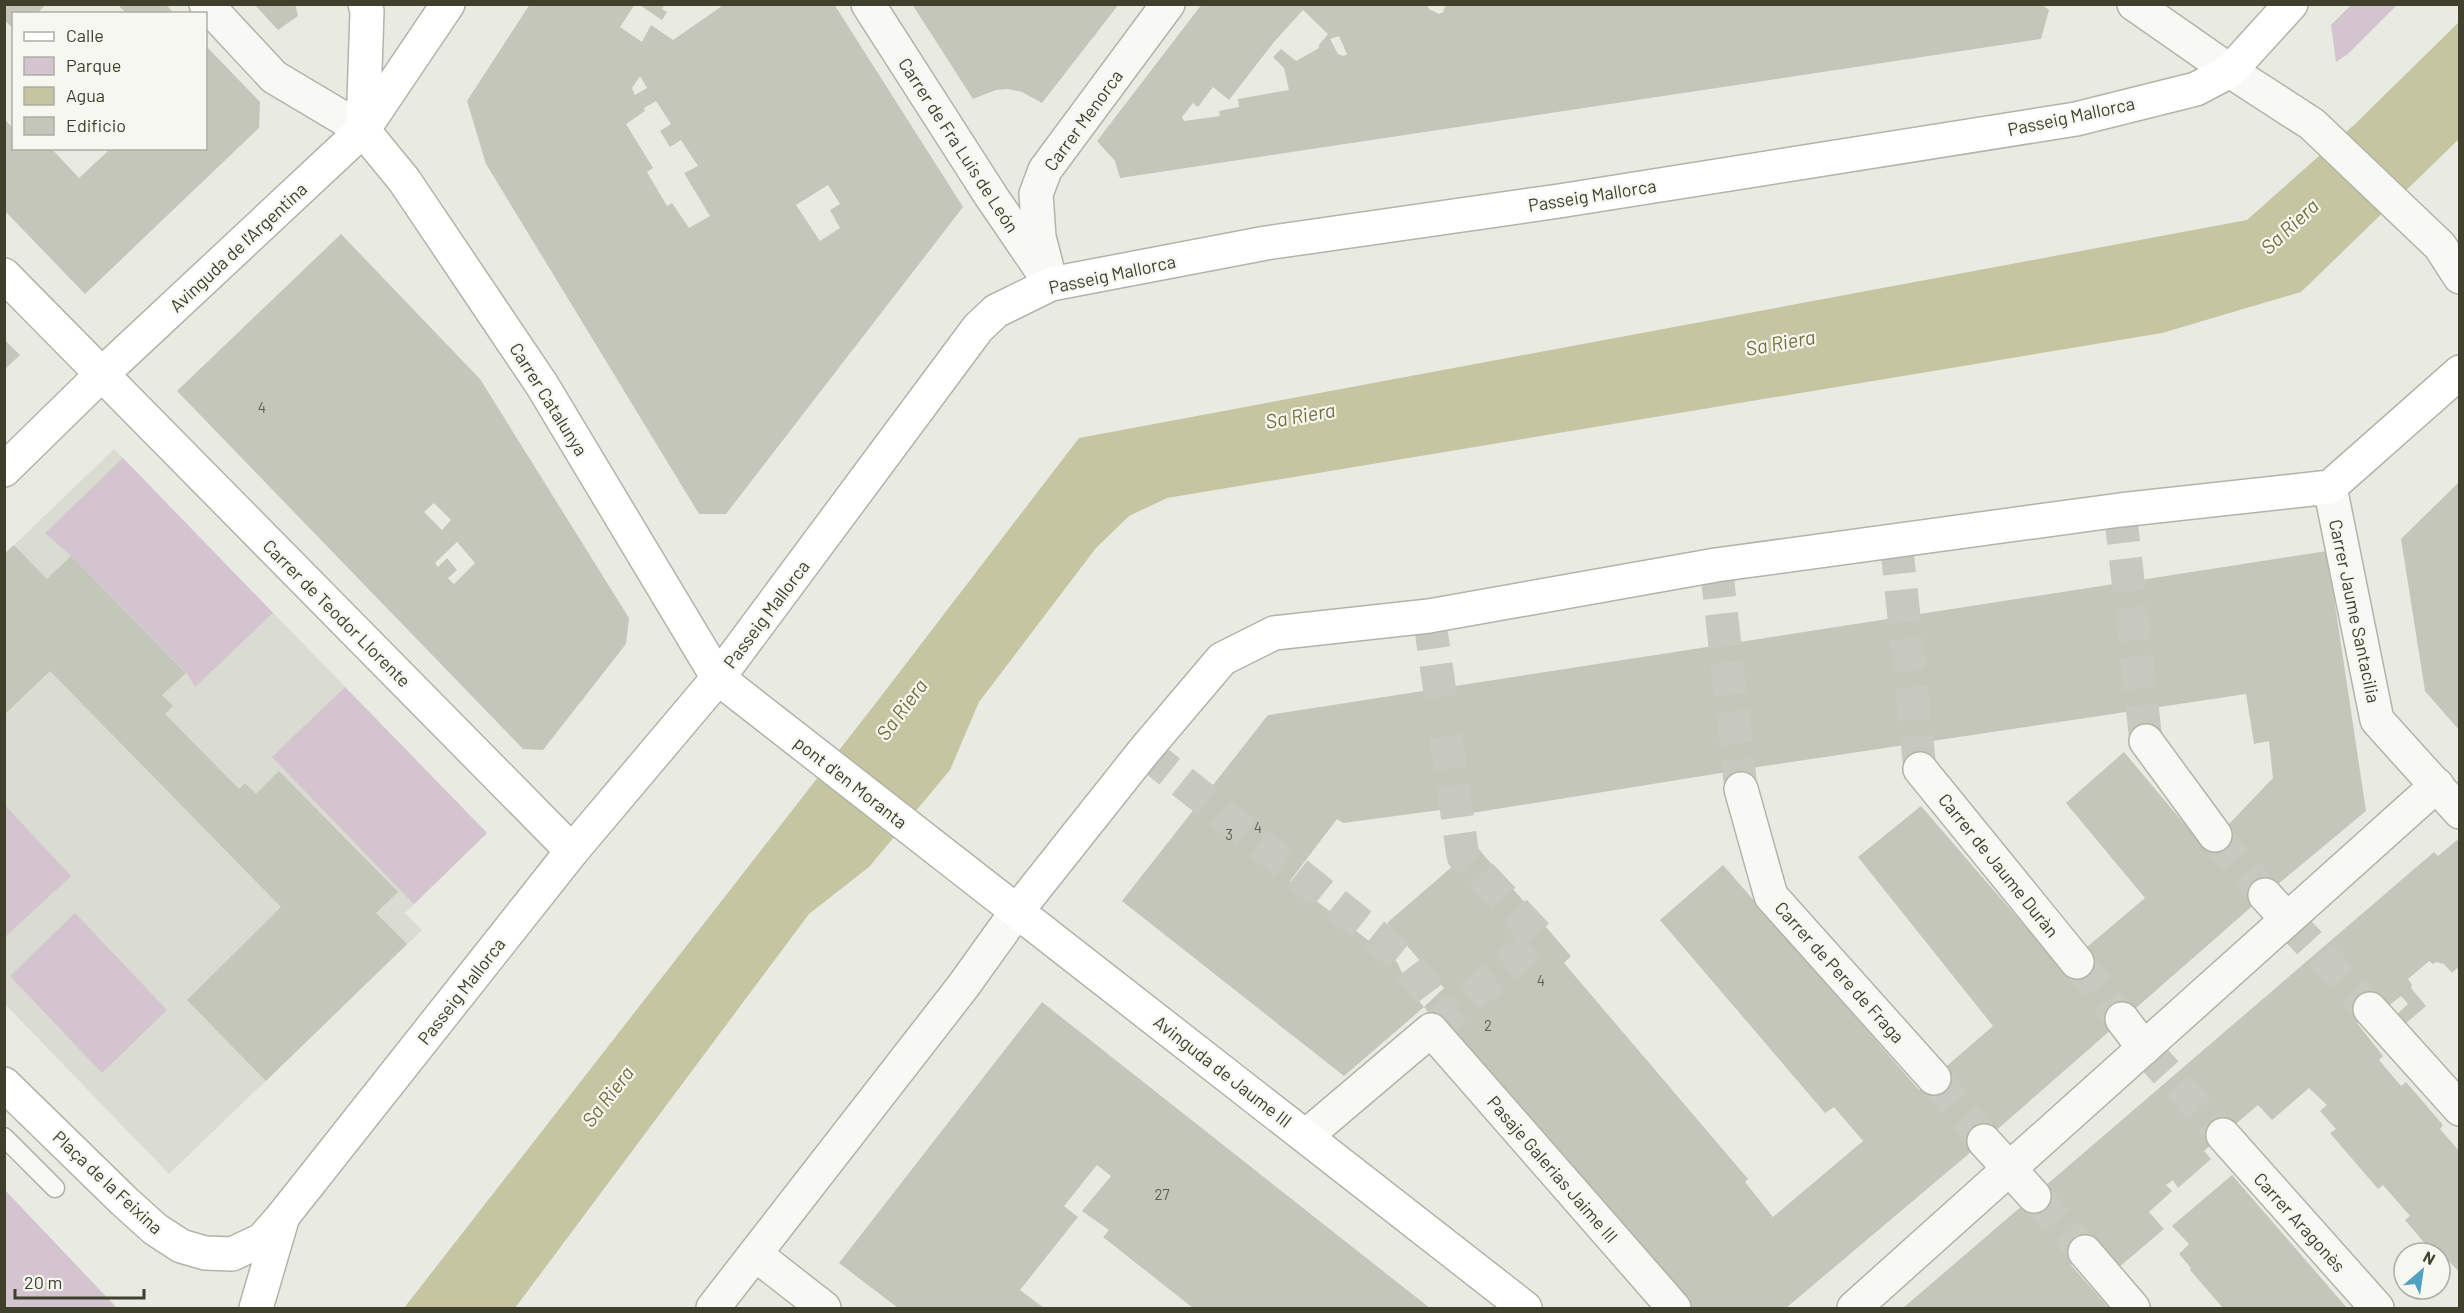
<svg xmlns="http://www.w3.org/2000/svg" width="2464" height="1313" font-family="Barlow,sans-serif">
<rect width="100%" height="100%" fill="#e9eae2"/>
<polygon fill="#dadbd1" points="114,449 487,833 405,913 422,930 169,1174 5,1004 5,554"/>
<g fill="#d3c4d0">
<polygon points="2351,5 2397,5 2348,54 2336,62 2331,25"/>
<polygon points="123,458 273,613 195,687 186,672 71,556 45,533"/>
<polygon points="345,687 487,833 414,904 272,757"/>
<polygon points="5,805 71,876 5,937"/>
<polygon points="75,913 167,1010 102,1073 10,976"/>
<polygon points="4,1189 117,1308 5,1308"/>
</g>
<polygon fill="#c6c5a1" points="2459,22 2459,139 2301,292 2162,333 1167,498 1129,516 1096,548 979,702 950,770 869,867 809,914 515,1308 404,1308 872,708 1079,438 2247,220 2354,125"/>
<g fill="#c5c6ba" fill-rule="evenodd">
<polygon points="4,4 46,4 37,14 14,14 14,29 4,20"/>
<polygon points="117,4 166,4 174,14 127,14"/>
<polygon points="254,4 295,4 298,16 278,30"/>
<path d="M530,4h105l-15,23 22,15 9,-17 22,15 52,-36h109l129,203 -237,307h-27l-213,-350 -19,-63zM640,76l7,12 -12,7 -3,-7zM656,101l15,23 -11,7 10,16 11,-7 17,26 -14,7 26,43 -21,12 -17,-25 -5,3 -20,-34 6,-4 -27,-44 19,-13 -1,-3zM828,185l12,19 -10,6 10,18 -20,13 -24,-36z"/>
<polygon points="638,4 665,4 662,9 667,12 662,20"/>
<polygon points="912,4 1119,4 1042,103 1022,92 1008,89 996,90 973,99"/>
<path d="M1202,4h225l2,5 10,5 4,-2 3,-8h595l8,6 -8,29 -921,139 -5,-17 -18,-20zM1303,10l25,24 -9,11v3l-23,13 -15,-12 -8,8 11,11 5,22 -51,9 1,8 -20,4 1,5 -36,5 -2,-4 11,-14 5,4 15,-20 16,13 45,-58zM1339,36l8,18 -3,2 -6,-2 -8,-15z"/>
<polygon points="206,46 260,102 259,128 85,294 4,210 4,119 14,129 14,148 51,148 79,178 108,151 105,148 206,148"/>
<path d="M341,234l139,145 149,239 -3,26 -83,106 -20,-1 -346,-358zM434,503l17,17 -9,10 -18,-18zM457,542l18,21 -21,21 -6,-6 9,-8 -10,-12 -9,9 -3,-4z"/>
<polygon points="4,339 20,355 4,370"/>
<polygon points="2460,481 2460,731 2425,691 2401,539"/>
<polygon points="14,545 47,579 71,556 186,673 162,695 173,706 165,714 239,789 245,783 256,794 279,771 398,892 376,913 407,944 266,1081 187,1000 281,907 50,671 4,715 4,554"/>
<polygon points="2327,551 2366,811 2265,895 1984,1141 1786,1308 1689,1308 1424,1007 1444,988 1387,923 1476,846 1571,956 1564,963 1748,1179 1745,1182 1773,1217 1863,1141 1834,1107 1825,1113 1660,920 1723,865 1919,1090 1993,1026 1858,857 1921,806 2065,973 2090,952 2087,947 2145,898 2066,803 2124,752 2203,846 2228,825 2273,778 2269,741 2254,744 2246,694 1758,767 1472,813 1470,806 1343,823 1337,819 1290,881 1397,962 1410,990 1424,1007 1344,1076 1122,901 1268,715"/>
<polygon points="2457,840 2460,843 2460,973 2457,968 2452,973 2444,964 2436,962 2433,964 2429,961 2408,979 2412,985 2411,988 2426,1006 2404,1025 2395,1016 2408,1004 2401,996 2387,1007 2380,1001 2357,1023 2383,1056 2379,1060 2401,1086 2406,1082 2443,1125 2440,1129 2460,1152 2460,1273 2446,1258 2442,1263 2440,1253 2433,1253 2405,1220 2410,1216 2383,1185 2378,1189 2330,1133 2336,1129 2320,1111 2327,1105 2309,1088 2272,1120 2258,1105 2204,1151 2211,1159 2178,1188 2173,1180 2166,1185 2172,1191 2149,1212 2164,1229 2118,1268 2096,1242 2071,1265 2109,1308 1903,1308 2434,852 2438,856"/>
<polygon points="1042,1002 1426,1305 1430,1308 1193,1308 1103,1237 1109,1230 1082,1211 1111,1176 1097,1165 1064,1206 1078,1217 1020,1290 1044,1308 898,1308 839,1263"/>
<polygon points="2232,1175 2347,1308 2223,1308 2190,1270 2191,1268 2179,1254 2189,1244 2172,1226"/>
</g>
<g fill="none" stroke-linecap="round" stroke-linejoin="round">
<g stroke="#c7c8be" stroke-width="33" stroke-dasharray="33 16" stroke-linecap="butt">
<polyline points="2120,510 2146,741"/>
<polyline points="1896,541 1920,769"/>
<polyline points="1716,565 1741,789"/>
<polyline points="1429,616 1443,713"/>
<polyline points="1144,751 1402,957 1447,1017"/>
<polyline points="2215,835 2265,895"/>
<polyline points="2287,919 2370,1009"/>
<polyline points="2077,962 2122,1019"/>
<polyline points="1431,1030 1540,938 1463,856 1444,724"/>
<polyline points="2144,1048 2223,1135"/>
<polyline points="1934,1078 1984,1141"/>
<polyline points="2034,1196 2085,1252"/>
</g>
<g stroke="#b2b4a8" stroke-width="21">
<polyline id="lane" points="4,1137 55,1188"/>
</g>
<g stroke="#b2b4a8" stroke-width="36">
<g id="street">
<polyline points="206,4 274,77 363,130"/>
<polyline points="868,4 991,196 1051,284"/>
<polyline points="2134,4 2230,71 2312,124 2440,246 2460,277"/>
<polyline points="1047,268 1039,237 1036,194 1045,170 1168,4"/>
<polyline points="2330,487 2377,720 2460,812"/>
<polyline points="2146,741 2215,835"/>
<polyline points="1920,769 2077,962"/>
<polyline points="1741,789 1771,896 1934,1078"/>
<polyline points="2265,895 2287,919"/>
<polyline points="2370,1009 2460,1109"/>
<polyline points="2122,1019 2144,1048"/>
<polyline points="2223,1135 2377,1308"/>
<polyline points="1306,1136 1431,1030 1674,1308"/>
<polyline points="1984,1141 2034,1196"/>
<polyline points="2085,1252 2133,1308"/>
<polyline points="755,1254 824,1308"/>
<polyline points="713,1308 964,985 1017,911"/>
<polyline points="1854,1308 2437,785"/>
</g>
</g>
<g stroke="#b2b4a8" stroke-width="36">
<g id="secondary">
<polyline points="363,130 404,180 542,385 718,678 1525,1308"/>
<polyline points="363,130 367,11 365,4"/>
<polyline points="4,275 572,851"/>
<polyline points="4,470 102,374 363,130 448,4"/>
<polyline points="1017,911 1144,751 1222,659 1274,633 1429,616 1716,565 2120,510 2330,487 2460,372"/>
<polyline points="4,1084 124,1201 155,1229 181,1246 205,1253 232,1254 262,1240 283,1216"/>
<polyline points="256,1308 283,1216 572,851 718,678 978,328 996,311 1051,284 1266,243 1559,201 2076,119 2196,89 2230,71 2291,4"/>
</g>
</g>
<use href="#lane" stroke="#f8f8f5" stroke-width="18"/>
<use href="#street" stroke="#f8f8f5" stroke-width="33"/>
<use href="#secondary" stroke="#fff" stroke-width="33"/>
</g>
<g text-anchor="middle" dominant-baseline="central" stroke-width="4.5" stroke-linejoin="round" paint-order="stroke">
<g font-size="15" fill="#606250">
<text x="262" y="407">4</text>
<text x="1258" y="827">4</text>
<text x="1229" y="834">3</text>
<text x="1541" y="980">4</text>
<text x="1488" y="1025">2</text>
<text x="1162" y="1194">27</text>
</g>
<g font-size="18" fill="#3e402c" stroke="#f7f7f2">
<text transform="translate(2071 116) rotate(-12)">Passeig Mallorca</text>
<text transform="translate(1083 120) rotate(-54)">Carrer Menorca</text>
<text transform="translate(959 145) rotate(57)">Carrer de Fra Luis de León</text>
<text transform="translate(1592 195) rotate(-9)">Passeig Mallorca</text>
<text transform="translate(238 247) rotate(-43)">Avinguda de l'Argentina</text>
<text transform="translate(1112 274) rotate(-12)">Passeig Mallorca</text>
<text transform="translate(549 399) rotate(58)">Carrer Catalunya</text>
<text transform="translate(2355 611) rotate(78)">Carrer Jaume Santacilia</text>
<text transform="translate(337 613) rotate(45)">Carrer de Teodor Llorente</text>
<text transform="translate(766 614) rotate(-53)">Passeig Mallorca</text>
<text transform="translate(851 782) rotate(38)">pont d'en Moranta</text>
<text transform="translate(1999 865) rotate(51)">Carrer de Jaume Duràn</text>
<text transform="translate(1840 972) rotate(48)">Carrer de Pere de Fraga</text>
<text transform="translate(461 991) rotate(-52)">Passeig Mallorca</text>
<text transform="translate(1223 1071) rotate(38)">Avinguda de Jaume III</text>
<text transform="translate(1553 1169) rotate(49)">Pasaje Galerias Jaime III</text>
<text transform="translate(108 1182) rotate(43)">Plaça de la Feixina</text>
<text transform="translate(2300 1222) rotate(48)">Carrer Aragonès</text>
</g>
<g font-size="20" font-style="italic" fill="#707139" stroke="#f7f7f2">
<text transform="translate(2289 226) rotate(-43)">Sa Riera</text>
<text transform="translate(1780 342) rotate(-10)">Sa Riera</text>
<text transform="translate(1300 415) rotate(-10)">Sa Riera</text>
<text transform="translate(901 709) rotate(-53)">Sa Riera</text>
<text transform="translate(607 1096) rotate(-52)">Sa Riera</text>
</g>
</g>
<rect width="2464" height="1313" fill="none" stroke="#3e402c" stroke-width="12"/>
<rect x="12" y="12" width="195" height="138" fill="#f7f7f2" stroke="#adaea3" stroke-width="1.5"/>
<rect x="24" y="32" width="30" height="9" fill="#ffffff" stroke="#adaea3" stroke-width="1.5"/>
<text x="66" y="42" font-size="18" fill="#3e402c">Calle</text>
<rect x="24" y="57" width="30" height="18" fill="#d3c4d0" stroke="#adaea3" stroke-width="1.5"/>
<text x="66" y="72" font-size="18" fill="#3e402c">Parque</text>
<rect x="24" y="87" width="30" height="18" fill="#c6c5a1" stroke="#adaea3" stroke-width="1.5"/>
<text x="66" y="102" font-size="18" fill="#3e402c">Agua</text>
<rect x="24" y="117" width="30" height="18" fill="#c5c6ba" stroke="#adaea3" stroke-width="1.5"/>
<text x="66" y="132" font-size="18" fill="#3e402c">Edificio</text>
<g transform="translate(2422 1271) rotate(29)"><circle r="28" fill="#f7f7f2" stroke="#adaea3" stroke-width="1.5"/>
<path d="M0-4.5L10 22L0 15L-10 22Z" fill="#52a1c3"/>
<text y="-9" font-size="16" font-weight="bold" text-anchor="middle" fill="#3e402c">N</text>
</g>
<path d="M15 1289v9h129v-9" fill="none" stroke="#3e402c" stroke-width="3"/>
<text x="24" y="1289" font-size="18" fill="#3e402c" stroke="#f7f7f2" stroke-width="4.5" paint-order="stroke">20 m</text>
</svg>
